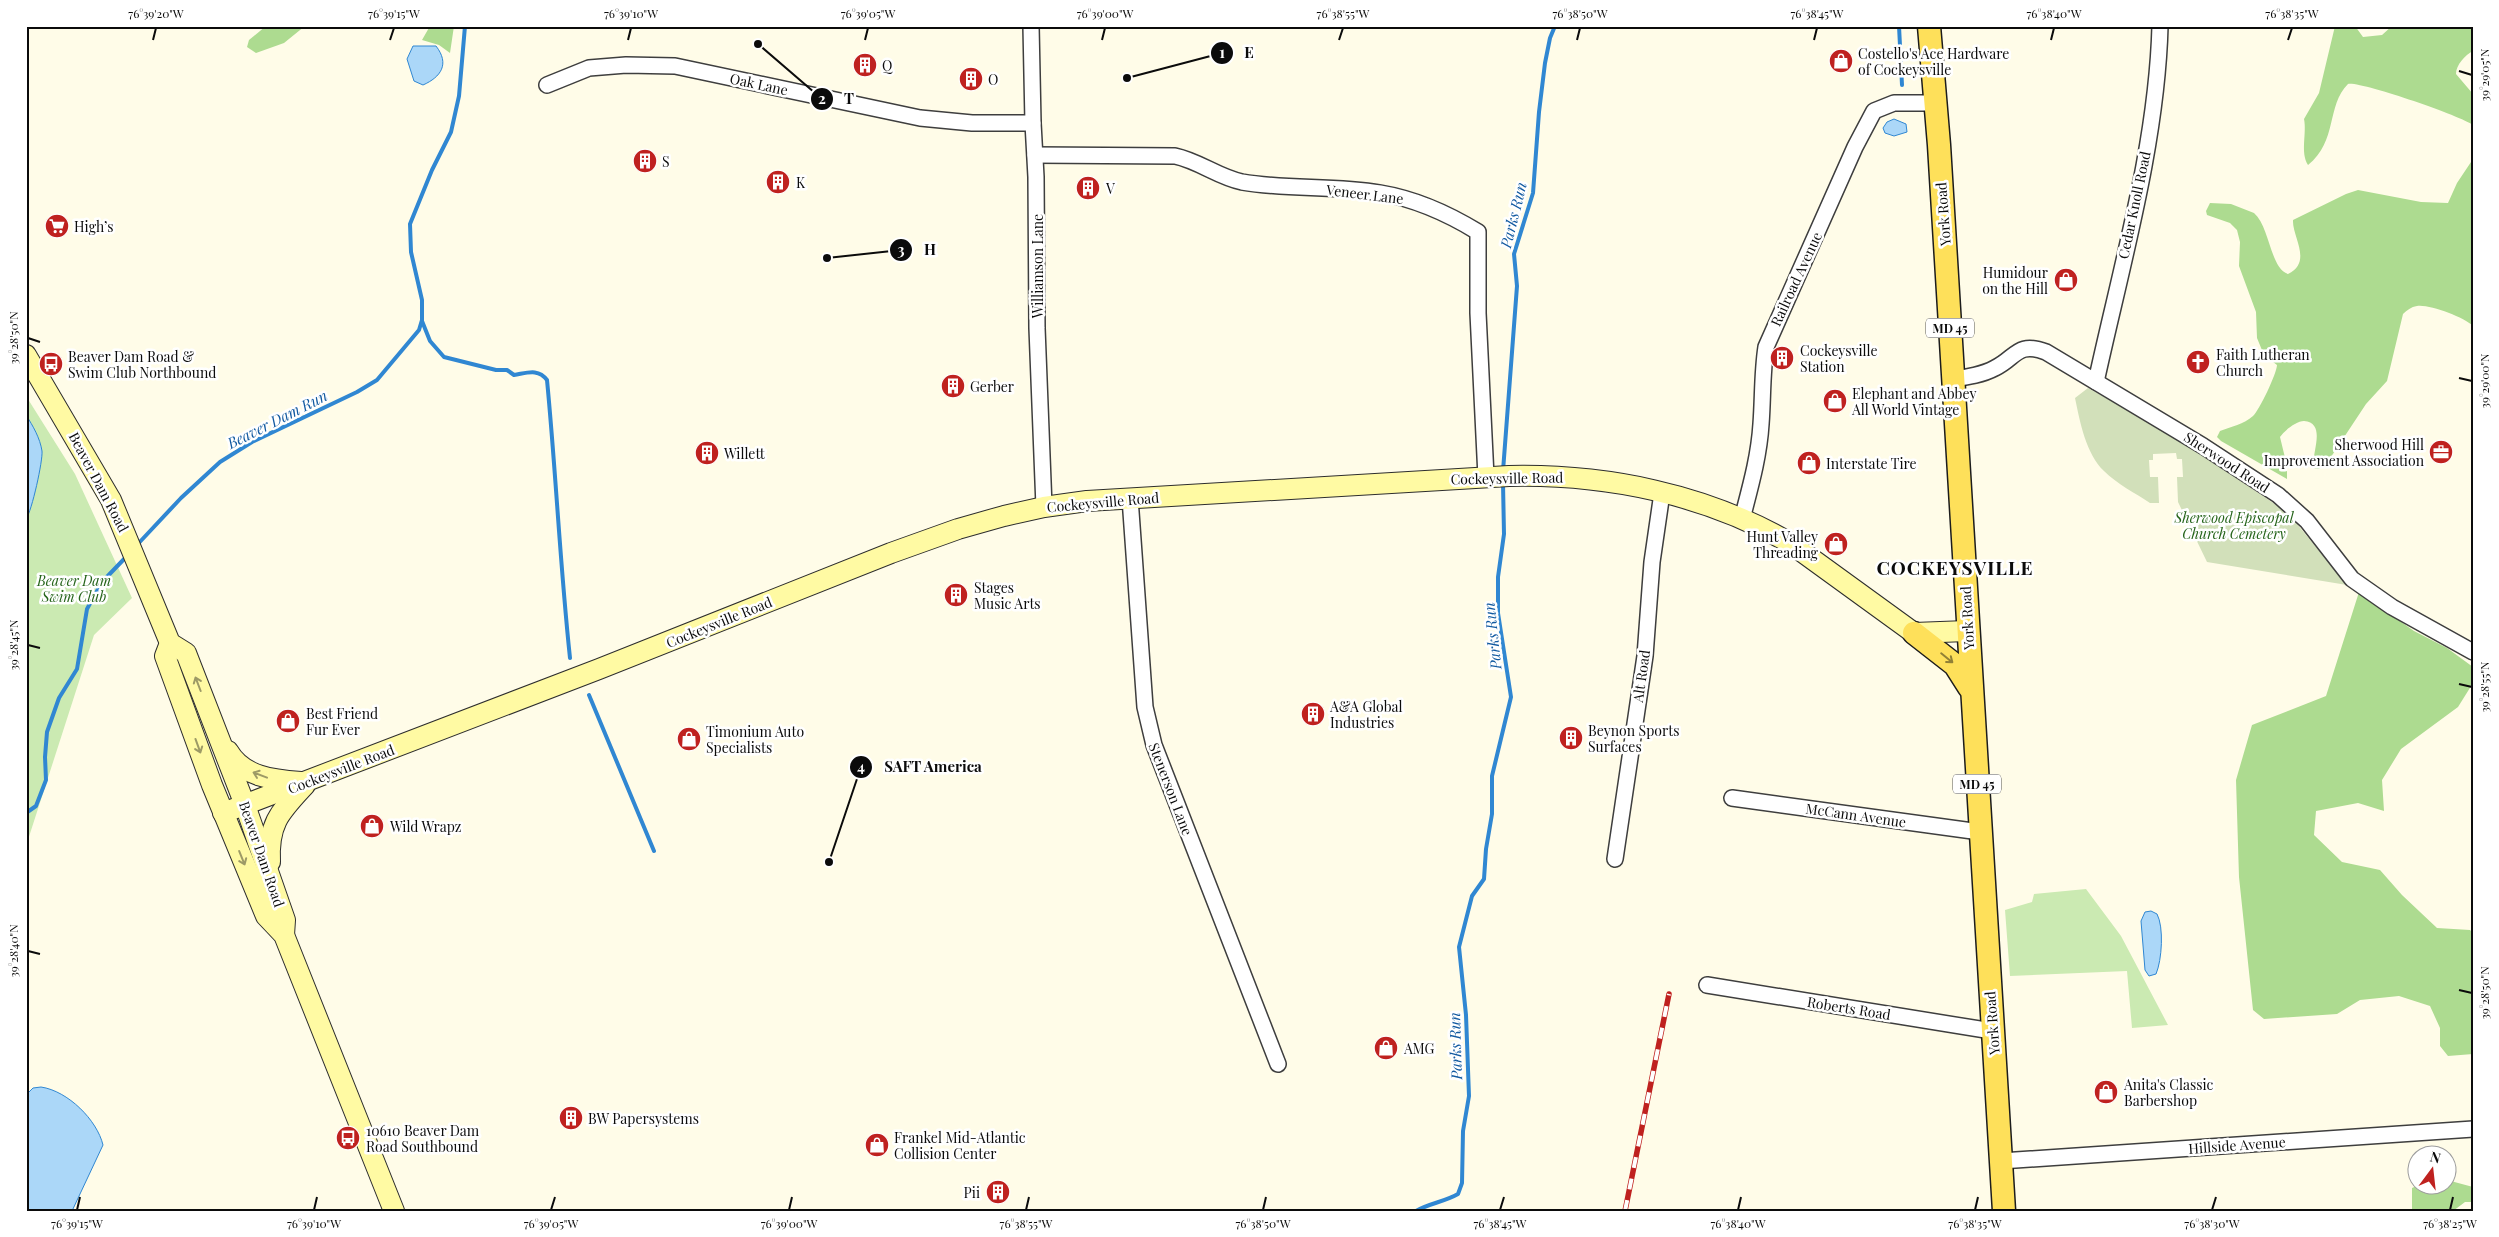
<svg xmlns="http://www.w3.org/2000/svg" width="2499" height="1237" font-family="'Playfair Display',serif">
<rect width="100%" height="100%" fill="#fffce8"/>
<g fill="#cbeab2">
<polygon points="26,396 75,474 132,598 94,635 26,846"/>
<polygon points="2086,889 2121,936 2168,1025 2132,1028 2127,971 2010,976 2005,910 2032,902 2034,894"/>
</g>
<g fill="#addb90">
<polygon points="266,26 305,26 284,43 256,53 247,47 249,40"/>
<polygon points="430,26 454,26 450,53 439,45 422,40"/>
<path d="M2335,26h20l8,11 19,-2 10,-9h81v25c-8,4 -17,14 -17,23l17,20v31c-12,-9 -113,-44 -125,-41 -22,22 -10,57 -40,81 -8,-13 -1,-31 -4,-46l15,-26z"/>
<path d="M2473,159v167c-9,-9 -44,-22 -56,-20 -6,1 -10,4 -14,8l-16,67 -21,23 -41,62 -7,3 -4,-1c-4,-12 14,-45 -10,-47 -8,0 -20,10 -24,16l7,29v13l-66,-38 -4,-4 3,-6c11,-4 24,-7 33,-15 6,-5 24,-43 24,-51l-13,-10 -7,-17 -1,-26 -17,-46 1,-24 -3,-12 -7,-7 -23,-8 -1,-4 4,-8 21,1 23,9c16,14 16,55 34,61 25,-12 4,-37 5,-54l53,-26 12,-4 63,12 27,1 9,-20z"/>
<polygon points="2359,592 2414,631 2447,648 2473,667 2473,683 2458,707 2401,749 2382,780 2384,811 2358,803 2316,811 2314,835 2342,862 2380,870 2402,895 2437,928 2470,930 2473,933 2473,1054 2448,1056 2440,1046 2440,1028 2430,1006 2399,996 2360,1000 2337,1014 2264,1019 2253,1010 2239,877 2236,780 2252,725 2326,696"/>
<polygon points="2447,1180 2473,1187 2473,1202 2465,1202 2453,1211 2412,1211 2412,1188 2419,1185 2446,1184"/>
</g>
<path fill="#d2e0ba" d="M2088,388l86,48 114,77 59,72 -140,-23 -29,-60 -1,-25h6l-1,-18h-5l-1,-6 -23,1v6h-4l1,17h8l1,26h-9c-15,-10 -33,-19 -46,-32 -18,-17 -24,-49 -29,-73z"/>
<g fill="#abd7f8" stroke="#3087d2">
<path d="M413,46h23c14,18 5,31 -13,39l-9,-4 -7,-22z"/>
<polygon points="1894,119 1906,124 1907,132 1894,136 1885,133 1883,128 1887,122"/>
<path d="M26,415c7,11 14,23 16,36 1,9 -10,60 -16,68z"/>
<path d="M2151,911l6,3c7,13 5,46 -1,60l-7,2 -4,-6 -4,-49 4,-9z"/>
<path d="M41,1087c27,4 56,33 62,58l-31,66h-46v-116l7,-7z"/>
</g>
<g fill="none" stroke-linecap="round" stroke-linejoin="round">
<g stroke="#3087d2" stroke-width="4">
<polyline points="1899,26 1902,85"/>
<path d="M422,321l8,20 14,16 52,13h11l7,5c13,-2 24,-7 33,5 9,93 13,185 23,278"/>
<polyline points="1503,471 1517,286 1514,254 1533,193 1539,112 1545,63 1550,38 1555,26"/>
<polyline points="136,546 181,498 220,462 252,442 357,392 377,380 419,330 422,320 422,300 411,252 410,224 432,170 451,132 459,96 465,26"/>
<polyline points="589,695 654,851"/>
<polyline points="26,813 36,806 46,780 45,757 47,732 59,698 77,669 87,609 102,582 126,557"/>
<path d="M1416,1211c14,-8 28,-9 42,-17l4,-11 1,-52 6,-35 -3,-81 -7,-68 13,-51 12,-17 2,-30 6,-35v-38l19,-79 -13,-84v-36l6,-43 -1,-51"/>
</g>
<g stroke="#3e3e3e" stroke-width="18">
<g id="street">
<polyline points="1031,26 1033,123 1036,177 1037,328 1044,507"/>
<polyline points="547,85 589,68 626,65 675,66 920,118 972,123 1033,123"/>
<path d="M1035,155l140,1c24,5 43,21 67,26 45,8 93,3 138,11 36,6 67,20 98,39v81l8,164"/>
<path d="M1953,379c14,-2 29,-4 42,-11 21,-10 22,-27 51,-16l157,94 75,49 29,26 45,58 40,28 81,45"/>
<path d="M2096,382c25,-115 61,-238 64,-356"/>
<polyline points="1130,498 1145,707 1154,745 1278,1064"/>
<path d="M1742,519c8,-31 17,-62 19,-95 2,-26 1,-51 5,-77l89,-200 19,-36 20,-8h41"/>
<polyline points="1732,798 1980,832"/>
<polyline points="1615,859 1645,656 1652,562 1662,493"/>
<polyline points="1707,985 1992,1031"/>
<polyline points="2001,1161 2473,1129"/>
</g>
</g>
<g stroke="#2d2d2d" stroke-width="22">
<g id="secondary">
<polyline points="26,355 111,500 170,643 186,653 245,805 285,920 284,935"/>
<polyline points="170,643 165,656 212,785 266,916 284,935 394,1211"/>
<path d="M228,751c15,26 45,29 73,31"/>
<path d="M223,813l376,-144 292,-116 67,-24 46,-13 40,-9 43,-6 422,-25c97,-2 197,18 281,67l124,90 53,-2"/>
<path d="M270,862c-2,-39 10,-50 35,-77"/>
</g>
</g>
<g stroke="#1c1c1c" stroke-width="25">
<g id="primary">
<polyline points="1929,26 1939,145 2004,1211"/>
<polyline points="1914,633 1955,665 1969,687"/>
</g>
</g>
<use href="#street" stroke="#fff" stroke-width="15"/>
<use href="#secondary" stroke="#fffaa3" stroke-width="20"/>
<use href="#primary" stroke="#fee05a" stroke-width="22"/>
<g stroke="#bf211f" stroke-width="5.5">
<polyline id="rail" points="1625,1211 1669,994"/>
</g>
<use href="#rail" stroke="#fff" stroke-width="4" stroke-dasharray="11" stroke-linecap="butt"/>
</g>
<defs><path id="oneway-shaft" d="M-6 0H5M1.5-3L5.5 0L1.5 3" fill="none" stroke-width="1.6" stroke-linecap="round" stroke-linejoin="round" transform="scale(1.25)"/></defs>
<use stroke="#918036" href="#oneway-shaft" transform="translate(1947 658) rotate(39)"/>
<g stroke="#9d9a66">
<use href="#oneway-shaft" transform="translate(198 684) rotate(-111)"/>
<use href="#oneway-shaft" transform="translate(198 746) rotate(70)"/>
<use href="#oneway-shaft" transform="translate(260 775) rotate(-159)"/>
<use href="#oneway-shaft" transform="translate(242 858) rotate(68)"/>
</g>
<path fill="none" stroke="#0b0b0b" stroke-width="2" d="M153,40l3,-12M390,40l4,-12M628,40l3,-12M865,40l3,-12M1102,40l3,-12M1339,40l4,-12M1577,40l3,-12M1814,40l3,-12M2051,40l3,-12M2288,40l4,-12M2459,71l13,4M28,338l12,4M2459,378l13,3M28,645l12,3M2459,684l13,3M28,951l12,3M2459,990l13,3M77,1210l3,-13M314,1210l3,-13M551,1210l4,-13M789,1210l3,-13M1026,1210l3,-13M1263,1210l3,-13M1500,1210l4,-13M1738,1210l3,-13M1975,1210l3,-13M2212,1210l4,-13M2450,1210l3,-13"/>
<defs>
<g id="shop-disc" transform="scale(1.25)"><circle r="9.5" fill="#bf211f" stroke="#fff"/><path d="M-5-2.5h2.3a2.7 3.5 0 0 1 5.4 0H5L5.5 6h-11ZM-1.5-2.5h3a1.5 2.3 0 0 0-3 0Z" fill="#fff"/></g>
<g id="building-disc" transform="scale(1.25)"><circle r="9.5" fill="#bf211f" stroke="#fff"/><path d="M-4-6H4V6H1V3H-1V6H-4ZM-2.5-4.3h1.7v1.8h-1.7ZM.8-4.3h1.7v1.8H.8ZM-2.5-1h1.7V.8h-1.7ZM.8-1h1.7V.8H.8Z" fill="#fff"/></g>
<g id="supermarket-disc" transform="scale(1.25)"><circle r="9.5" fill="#bf211f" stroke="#fff"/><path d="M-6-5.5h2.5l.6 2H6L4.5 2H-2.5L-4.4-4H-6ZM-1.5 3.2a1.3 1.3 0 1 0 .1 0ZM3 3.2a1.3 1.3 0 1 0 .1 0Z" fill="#fff"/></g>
<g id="church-disc" transform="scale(1.25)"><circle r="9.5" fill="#bf211f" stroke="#fff"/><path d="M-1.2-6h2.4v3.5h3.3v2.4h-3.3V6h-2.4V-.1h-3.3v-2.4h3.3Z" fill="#fff"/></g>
<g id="bus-disc" transform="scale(1.25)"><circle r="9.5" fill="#bf211f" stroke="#fff"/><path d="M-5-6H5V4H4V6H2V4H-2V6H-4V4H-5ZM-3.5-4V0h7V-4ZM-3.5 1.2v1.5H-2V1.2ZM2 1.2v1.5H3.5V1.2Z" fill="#fff"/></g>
<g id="office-disc" transform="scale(1.25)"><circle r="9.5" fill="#bf211f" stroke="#fff"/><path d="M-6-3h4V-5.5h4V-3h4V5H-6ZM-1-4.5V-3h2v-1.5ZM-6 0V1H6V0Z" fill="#fff"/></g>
</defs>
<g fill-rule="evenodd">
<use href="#shop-disc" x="1841" y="61"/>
<use href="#building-disc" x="865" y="65"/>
<use href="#building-disc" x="971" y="79"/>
<use href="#building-disc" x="645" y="161"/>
<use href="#building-disc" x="778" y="182"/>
<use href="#building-disc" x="1088" y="188"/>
<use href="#supermarket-disc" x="57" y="226"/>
<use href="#shop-disc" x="2066" y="280"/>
<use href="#building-disc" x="1782" y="358"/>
<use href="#church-disc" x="2198" y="362"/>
<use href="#bus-disc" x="51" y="364"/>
<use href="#building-disc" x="953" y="386"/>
<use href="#shop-disc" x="1835" y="401"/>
<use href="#office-disc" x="2441" y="452"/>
<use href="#building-disc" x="707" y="453"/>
<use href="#shop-disc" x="1809" y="463"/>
<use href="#shop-disc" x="1836" y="544"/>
<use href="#building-disc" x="956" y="595"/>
<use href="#building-disc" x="1313" y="714"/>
<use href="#shop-disc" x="288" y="721"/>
<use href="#building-disc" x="1571" y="738"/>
<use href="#shop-disc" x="689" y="739"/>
<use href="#shop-disc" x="372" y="826"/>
<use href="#shop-disc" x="1386" y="1048"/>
<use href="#shop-disc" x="2106" y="1092"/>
<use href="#building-disc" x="571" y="1118"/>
<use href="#bus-disc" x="348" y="1138"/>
<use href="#shop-disc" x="877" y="1145"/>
<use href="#building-disc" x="998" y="1192"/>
</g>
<g text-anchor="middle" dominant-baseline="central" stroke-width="5" stroke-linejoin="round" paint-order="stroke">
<g fill="#fff" stroke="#545454" stroke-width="1">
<rect x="1926" y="318.5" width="48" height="19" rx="4"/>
<rect x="1953" y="774.5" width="48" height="19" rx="4"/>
</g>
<g font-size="12" font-weight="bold" fill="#0b0b0b">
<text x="1950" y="328">MD 45</text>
<text x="1977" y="784">MD 45</text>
</g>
<g font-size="14" fill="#0b0b0b" stroke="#fff" text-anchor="start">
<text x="1858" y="53">Costello's Ace Hardware<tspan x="1858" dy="16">of Cockeysville</tspan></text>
<text x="882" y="65">Q</text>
<text x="988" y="79">O</text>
<text x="662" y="161">S</text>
<text x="796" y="182">K</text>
<text x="1106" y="188">V</text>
<text x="74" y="226">High’s</text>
<text x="2048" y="272" text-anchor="end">Humidour<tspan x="2048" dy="16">on the Hill</tspan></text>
<text x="1800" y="350">Cockeysville<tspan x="1800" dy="16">Station</tspan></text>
<text x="2216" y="354">Faith Lutheran<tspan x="2216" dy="16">Church</tspan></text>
<text x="68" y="356">Beaver Dam Road &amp;<tspan x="68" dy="16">Swim Club Northbound</tspan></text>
<text x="970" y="386">Gerber</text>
<text x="1852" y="393">Elephant and Abbey<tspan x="1852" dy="16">All World Vintage</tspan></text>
<text x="2424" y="444" text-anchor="end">Sherwood Hill<tspan x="2424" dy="16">Improvement Association</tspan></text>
<text x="724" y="453">Willett</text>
<text x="1826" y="463">Interstate Tire</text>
<text x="1818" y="536" text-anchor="end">Hunt Valley<tspan x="1818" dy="16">Threading</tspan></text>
<text x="974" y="587">Stages<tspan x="974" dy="16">Music Arts</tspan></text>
<text x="1330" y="706">A&amp;A Global<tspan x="1330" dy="16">Industries</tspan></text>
<text x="306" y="713">Best Friend<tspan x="306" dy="16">Fur Ever</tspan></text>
<text x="1588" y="730">Beynon Sports<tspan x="1588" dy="16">Surfaces</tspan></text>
<text x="706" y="731">Timonium Auto<tspan x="706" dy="16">Specialists</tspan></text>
<text x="390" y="826">Wild Wrapz</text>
<text x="1404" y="1048">AMG</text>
<text x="2124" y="1084">Anita's Classic<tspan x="2124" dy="16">Barbershop</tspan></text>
<text x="588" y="1118">BW Papersystems</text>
<text x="366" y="1130">10610 Beaver Dam<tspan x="366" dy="16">Road Southbound</tspan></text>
<text x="894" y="1137">Frankel Mid-Atlantic<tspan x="894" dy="16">Collision Center</tspan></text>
<text x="980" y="1192" text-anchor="end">Pii</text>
</g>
<g font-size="14" fill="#0b0b0b" stroke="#fff">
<text transform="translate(759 84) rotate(12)">Oak Lane</text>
<text transform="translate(1365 194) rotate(7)">Veneer Lane</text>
<text transform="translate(2134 205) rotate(-78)">Cedar Knoll Road</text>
<text transform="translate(1943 214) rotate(-94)">York Road</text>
<text transform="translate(1037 266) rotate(-90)">Williamson Lane</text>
<text transform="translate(1796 279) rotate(-65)">Railroad Avenue</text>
<text transform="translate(2227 462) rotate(33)">Sherwood Road</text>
<text transform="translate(1507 478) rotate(-1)">Cockeysville Road</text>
<text transform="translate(99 482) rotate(62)">Beaver Dam Road</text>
<text transform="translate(1103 502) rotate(-5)">Cockeysville Road</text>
<text transform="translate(1967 618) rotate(-93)">York Road</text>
<text transform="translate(719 622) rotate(-22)">Cockeysville Road</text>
<text transform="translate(1641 676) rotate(-82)">Alt Road</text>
<text transform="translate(341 769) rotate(-21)">Cockeysville Road</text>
<text transform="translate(1171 789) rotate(69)">Stenerson Lane</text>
<text transform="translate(1856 815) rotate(8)">McCann Avenue</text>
<text transform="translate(262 854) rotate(71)">Beaver Dam Road</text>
<text transform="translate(1849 1008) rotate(9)">Roberts Road</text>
<text transform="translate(1992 1023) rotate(-94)">York Road</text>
<text transform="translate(2237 1145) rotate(-4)">Hillside Avenue</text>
</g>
<g font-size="14" font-style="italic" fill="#25641a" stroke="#fff">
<text x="2234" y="517">Sherwood Episcopal<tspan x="2234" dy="16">Church Cemetery</tspan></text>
<text x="74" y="580">Beaver Dam<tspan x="74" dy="16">Swim Club</tspan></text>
</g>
<g font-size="15" font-style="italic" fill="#1159a0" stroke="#fff">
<text transform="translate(1513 215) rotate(-76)">Parks Run</text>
<text transform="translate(277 419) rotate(-27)">Beaver Dam Run</text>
<text transform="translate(1492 636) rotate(-96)">Parks Run</text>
<text transform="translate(1455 1046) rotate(-92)">Parks Run</text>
</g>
<g font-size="19" font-weight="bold" letter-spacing="1" fill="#0b0b0b" stroke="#fff">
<text x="1955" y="567">COCKEYSVILLE</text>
</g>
</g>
<path fill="none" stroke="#0b0b0b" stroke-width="2" d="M1127 78L1222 53M758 44L822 99M827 258L901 250M829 862L861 767"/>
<g fill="#0b0b0b" stroke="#fff" stroke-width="2">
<circle cx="1127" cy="78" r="5"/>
<circle cx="758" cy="44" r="5"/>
<circle cx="827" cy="258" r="5"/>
<circle cx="829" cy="862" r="5"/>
<circle cx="1222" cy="53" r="12"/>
<circle cx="822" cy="99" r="12"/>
<circle cx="901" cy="250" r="12"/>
<circle cx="861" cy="767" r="12"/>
</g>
<g font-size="15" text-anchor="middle" font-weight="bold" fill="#fff">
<text x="1222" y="58">1</text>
<text x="822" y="104">2</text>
<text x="901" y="255">3</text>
<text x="861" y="772">4</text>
</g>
<g font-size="15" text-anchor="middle" font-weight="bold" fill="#0b0b0b" stroke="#fff" stroke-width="5" stroke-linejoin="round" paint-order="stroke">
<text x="1249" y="58">E</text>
<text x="849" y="104">T</text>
<text x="930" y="255">H</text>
<text x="933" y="772">SAFT America</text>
</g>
<rect width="2499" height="1237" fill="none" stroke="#ffffff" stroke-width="55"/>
<g transform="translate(2432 1170) rotate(15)"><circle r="24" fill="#ffffff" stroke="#9d9d9d"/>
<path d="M0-4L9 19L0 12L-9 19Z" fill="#bf211f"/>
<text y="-8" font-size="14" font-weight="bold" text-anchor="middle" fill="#0b0b0b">N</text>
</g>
<rect x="28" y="28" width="2444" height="1182" fill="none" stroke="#0b0b0b" stroke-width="2"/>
<g font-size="12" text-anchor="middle" fill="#0b0b0b">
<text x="156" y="18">76°39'20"W</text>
<text x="394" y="18">76°39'15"W</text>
<text x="631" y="18">76°39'10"W</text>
<text x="868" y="18">76°39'05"W</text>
<text x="1105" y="18">76°39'00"W</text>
<text x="1343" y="18">76°38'55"W</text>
<text x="1580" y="18">76°38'50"W</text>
<text x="1817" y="18">76°38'45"W</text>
<text x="2054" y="18">76°38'40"W</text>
<text x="2292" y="18">76°38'35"W</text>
<text transform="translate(2485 75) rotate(-90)" y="4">39°29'05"N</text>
<text transform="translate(14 338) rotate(-90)" y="4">39°28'50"N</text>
<text transform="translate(2485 381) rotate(-90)" y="4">39°29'00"N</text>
<text transform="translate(14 645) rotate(-90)" y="4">39°28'45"N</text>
<text transform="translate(2485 687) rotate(-90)" y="4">39°28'55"N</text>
<text transform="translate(14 951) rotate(-90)" y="4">39°28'40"N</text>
<text transform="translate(2485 993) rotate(-90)" y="4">39°28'50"N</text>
<text x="77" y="1228">76°39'15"W</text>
<text x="314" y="1228">76°39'10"W</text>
<text x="551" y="1228">76°39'05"W</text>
<text x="789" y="1228">76°39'00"W</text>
<text x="1026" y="1228">76°38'55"W</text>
<text x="1263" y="1228">76°38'50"W</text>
<text x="1500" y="1228">76°38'45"W</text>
<text x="1738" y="1228">76°38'40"W</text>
<text x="1975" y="1228">76°38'35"W</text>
<text x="2212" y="1228">76°38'30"W</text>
<text x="2450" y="1228">76°38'25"W</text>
</g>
</svg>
